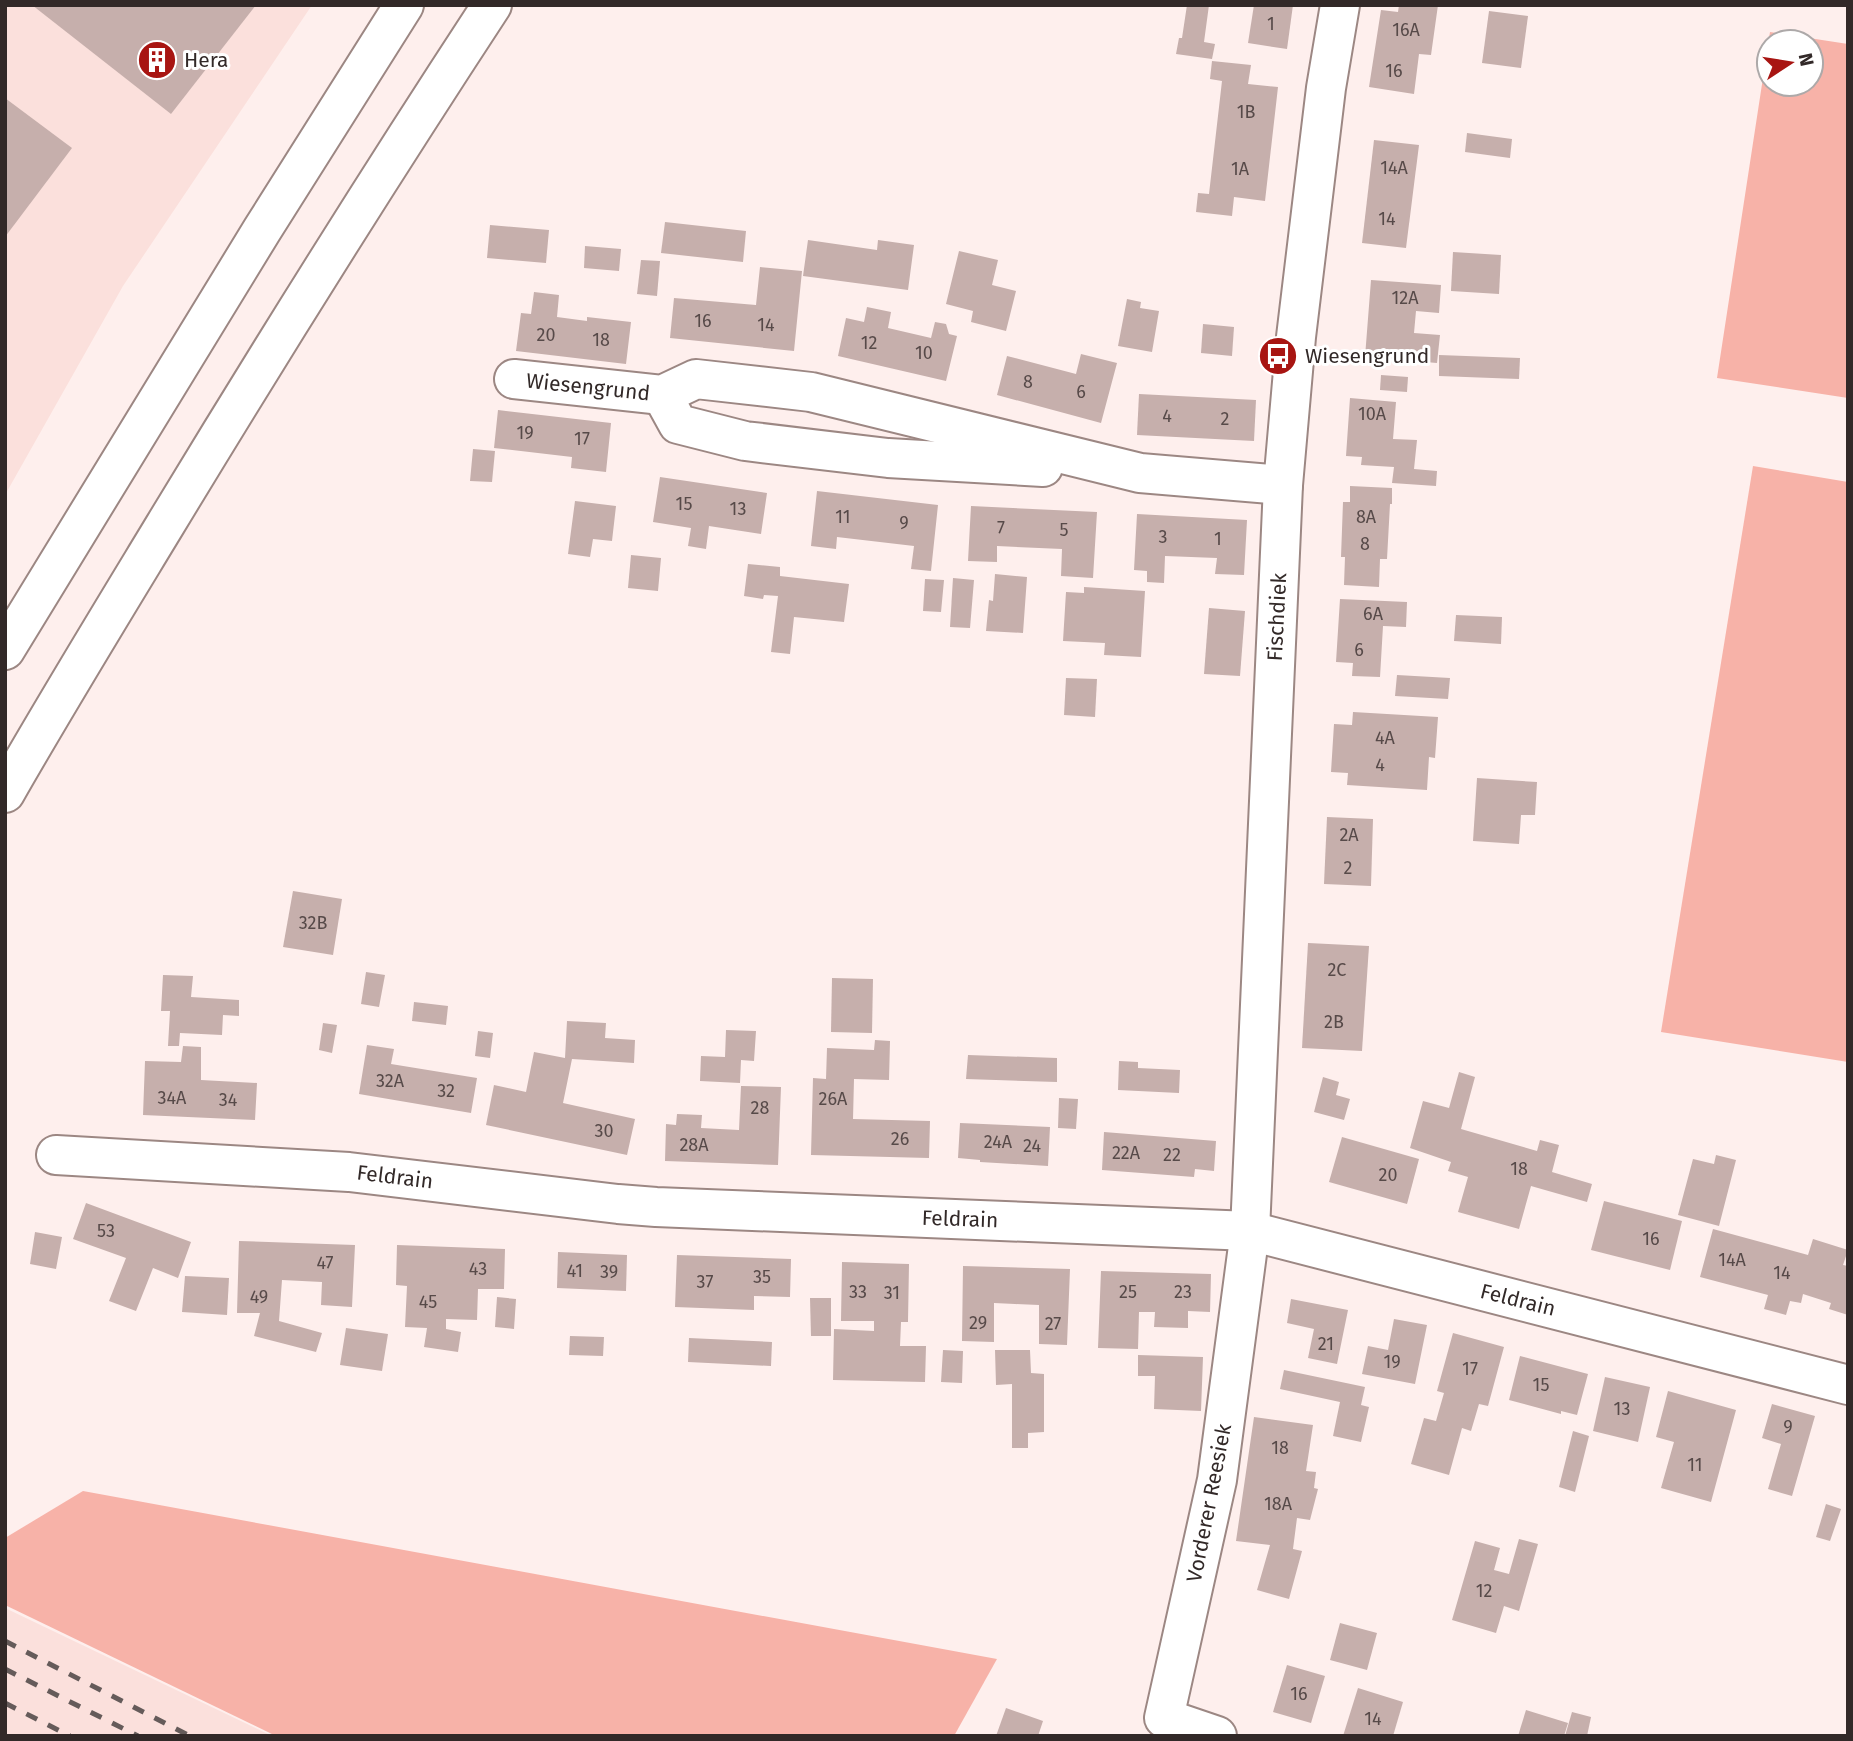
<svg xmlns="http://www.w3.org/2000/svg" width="1853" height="1741" font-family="'Fira Sans',sans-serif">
<rect width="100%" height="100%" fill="#feefed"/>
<g fill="#fbe0dc">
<polygon points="5,5 312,5 123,286 5,495"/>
<polygon points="5,1608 272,1736 5,1736"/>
</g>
<g fill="#f7b2a8" fill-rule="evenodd">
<path d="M1770,32l78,12v354l-131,-20zM1769,42h42v42h-42z"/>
<polygon points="1753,466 1848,482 1848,1062 1661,1032"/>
<polygon points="83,1491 997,1659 954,1736 276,1736 5,1605 5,1538"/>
</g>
<g fill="#c6afac">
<polygon points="32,5 256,5 171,114"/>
<polygon points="1187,5 1209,5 1204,42 1215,44 1212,59 1176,54 1179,38 1182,38"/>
<polygon points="1254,5 1293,5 1287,49 1248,43"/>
<polygon points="1399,5 1438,5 1431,55 1419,54 1414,94 1369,87 1381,10 1398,12"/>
<polygon points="1489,11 1528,16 1521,68 1482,63"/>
<polygon points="1212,61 1251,65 1248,84 1278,87 1265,201 1234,197 1232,216 1196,212 1198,193 1209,194 1222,81 1210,79"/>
<polygon points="5,98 72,148 5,237"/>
<polygon points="1467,133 1512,139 1510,158 1465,152"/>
<polygon points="1374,140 1419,145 1406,248 1362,243"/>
<polygon points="665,222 746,231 743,262 661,253"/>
<polygon points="490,225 549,230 546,263 487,258"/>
<polygon points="808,240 877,250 878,240 914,245 908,290 803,276"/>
<polygon points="585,246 621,249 619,271 584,268"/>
<polygon points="959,251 998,260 992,285 1016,291 1006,331 971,322 973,311 946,304"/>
<polygon points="1453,252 1501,255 1499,294 1451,291"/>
<polygon points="641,260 660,261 657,296 637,294"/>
<polygon points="760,267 802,271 794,351 670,338 674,298 756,305"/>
<polygon points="1371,280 1441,285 1439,313 1416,311 1414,333 1440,335 1437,363 1365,357"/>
<polygon points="534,292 559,295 557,317 587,321 587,317 631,322 626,364 516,351 521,313 531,314"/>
<polygon points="1127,299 1141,302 1140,308 1159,311 1152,352 1118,346"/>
<polygon points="867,307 891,312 888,328 931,338 935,322 946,324 949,334 957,336 946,381 838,356 846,318 864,322"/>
<polygon points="1203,324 1234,327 1232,356 1201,353"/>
<polygon points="1081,354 1117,363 1101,423 997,395 1007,356 1076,374"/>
<polygon points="1439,355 1520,358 1519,379 1439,376"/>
<polygon points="1381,375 1408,377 1407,392 1380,390"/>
<polygon points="1139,394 1256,400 1254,441 1137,435"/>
<polygon points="1350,398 1396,402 1393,439 1417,440 1414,469 1437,471 1436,486 1392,483 1394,467 1361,465 1362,457 1346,456"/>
<polygon points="498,410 611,423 606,472 571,468 572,457 494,448"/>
<polygon points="473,449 495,451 492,482 470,481"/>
<polygon points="660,477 767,493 761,534 709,526 706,549 688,546 691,528 653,522"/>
<polygon points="1350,486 1392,488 1392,504 1390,504 1387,559 1380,559 1379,587 1344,585 1345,557 1341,557 1343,502 1350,502"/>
<polygon points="817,491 938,505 931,571 911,569 914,546 837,537 836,549 811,546"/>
<polygon points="575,501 616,506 612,541 593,539 590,557 568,554"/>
<polygon points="971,506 1097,512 1093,578 1061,576 1062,549 997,546 997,562 968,561"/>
<polygon points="1137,514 1247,520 1244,575 1215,574 1217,558 1165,556 1164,583 1147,582 1147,571 1134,570"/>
<polygon points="631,555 661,558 658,591 628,588"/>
<polygon points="748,564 780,567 780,576 849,584 844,622 794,617 790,654 771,652 778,596 764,595 763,599 744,596"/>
<polygon points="995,574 1027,577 1023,633 986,631 989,600 993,601"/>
<polygon points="953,578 974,580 970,628 950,627"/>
<polygon points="925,579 944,580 941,612 923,611"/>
<polygon points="1084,587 1145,591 1141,657 1104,655 1105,643 1063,641 1066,592 1084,593"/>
<polygon points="1340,599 1407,602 1406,627 1383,626 1380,677 1352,676 1353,663 1336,662"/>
<polygon points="1209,608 1245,611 1240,676 1204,674"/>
<polygon points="1456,615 1502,617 1501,644 1454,641"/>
<polygon points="1397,675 1450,678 1448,699 1395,696"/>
<polygon points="1066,678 1097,679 1095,717 1064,715"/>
<polygon points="1353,712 1438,717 1435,758 1429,757 1427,790 1347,785 1348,773 1331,772 1334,724 1352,725"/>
<polygon points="1477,778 1537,782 1535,815 1521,815 1519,844 1473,841"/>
<polygon points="1327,817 1373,819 1371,886 1324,884"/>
<polygon points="293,891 342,899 333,955 283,947"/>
<polygon points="1308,943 1369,946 1362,1051 1302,1048"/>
<polygon points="366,972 385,975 379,1007 361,1004"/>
<polygon points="163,975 193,976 191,997 239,1000 239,1016 223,1015 222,1035 180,1033 179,1046 168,1046 170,1011 161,1011"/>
<polygon points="832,978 873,979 872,1033 831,1032"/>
<polygon points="414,1002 448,1006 446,1025 412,1021"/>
<polygon points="567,1021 606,1023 605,1038 635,1040 634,1063 572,1059 563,1103 635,1119 627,1155 486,1125 494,1085 526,1092 534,1052 565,1058"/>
<polygon points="323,1023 337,1025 332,1053 319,1050"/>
<polygon points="726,1030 756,1031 754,1061 741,1060 740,1083 700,1081 701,1056 725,1057"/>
<polygon points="478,1031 493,1033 490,1058 475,1056"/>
<polygon points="875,1040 890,1041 889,1080 854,1079 853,1119 930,1121 929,1158 811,1155 813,1078 826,1079 827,1048 874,1050"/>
<polygon points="367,1045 394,1049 391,1064 477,1078 471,1113 359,1094"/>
<polygon points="183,1046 201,1047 201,1080 257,1083 255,1120 143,1115 145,1061 181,1062"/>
<polygon points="968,1055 1057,1058 1057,1082 966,1079"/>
<polygon points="1119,1061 1138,1062 1138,1068 1180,1070 1179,1093 1118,1090"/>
<polygon points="1459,1072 1475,1077 1461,1129 1537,1151 1540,1140 1559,1145 1552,1172 1592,1184 1587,1202 1531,1186 1519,1229 1458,1212 1468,1177 1448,1171 1451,1162 1410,1148 1423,1101 1449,1108"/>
<polygon points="1323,1077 1339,1082 1336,1095 1350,1099 1344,1120 1314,1112"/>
<polygon points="741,1086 781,1087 778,1165 665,1161 666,1124 676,1125 677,1114 702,1115 701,1128 739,1130"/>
<polygon points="1059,1098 1078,1099 1076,1129 1058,1128"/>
<polygon points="960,1123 1050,1127 1048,1166 980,1162 980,1160 958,1158"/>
<polygon points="1104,1132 1216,1141 1214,1171 1195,1169 1194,1177 1102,1170"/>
<polygon points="1342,1137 1419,1159 1407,1204 1329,1182"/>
<polygon points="1716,1155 1736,1160 1719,1226 1678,1215 1693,1159 1714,1164"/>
<polygon points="1604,1201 1682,1221 1670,1270 1591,1250"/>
<polygon points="86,1203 191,1242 178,1278 153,1268 136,1311 109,1301 126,1258 73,1239"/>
<polygon points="1713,1229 1808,1255 1813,1239 1848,1250 1843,1265 1848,1266 1848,1315 1829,1309 1831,1303 1803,1294 1801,1303 1790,1301 1786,1315 1764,1309 1768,1295 1700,1277"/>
<polygon points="35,1232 62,1237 56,1269 30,1264"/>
<polygon points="239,1241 355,1245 352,1307 321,1305 322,1282 282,1280 279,1321 322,1333 316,1352 254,1336 260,1313 237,1313"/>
<polygon points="397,1245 505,1249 504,1289 478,1289 477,1320 446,1319 446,1329 461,1332 458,1352 424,1347 427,1328 405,1327 407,1286 396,1285"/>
<polygon points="558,1252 627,1255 626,1291 557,1288"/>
<polygon points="677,1255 791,1259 790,1297 754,1296 754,1310 675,1307"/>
<polygon points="842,1262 909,1264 908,1322 901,1322 900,1346 926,1346 925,1382 833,1380 834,1329 874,1331 874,1321 841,1321"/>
<polygon points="963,1266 1070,1269 1067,1345 1039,1344 1039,1305 1015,1304 994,1303 994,1342 962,1341"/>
<polygon points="1101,1271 1211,1274 1210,1312 1188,1311 1188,1328 1154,1327 1155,1312 1139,1312 1138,1349 1098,1348"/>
<polygon points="185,1276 229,1278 227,1315 182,1312"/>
<polygon points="497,1297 516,1299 514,1329 495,1327"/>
<polygon points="810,1298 831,1298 831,1336 811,1336"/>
<polygon points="1291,1299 1348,1310 1337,1364 1308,1358 1314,1329 1287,1323"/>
<polygon points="1394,1319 1427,1325 1415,1384 1362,1374 1368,1346 1388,1350"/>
<polygon points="346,1328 388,1334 382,1371 340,1365"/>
<polygon points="1453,1333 1504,1347 1488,1406 1479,1404 1471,1431 1462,1428 1449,1475 1411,1464 1424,1418 1436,1421 1444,1393 1437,1391"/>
<polygon points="570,1336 604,1337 603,1356 569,1355"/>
<polygon points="689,1338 772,1342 771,1366 688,1362"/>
<polygon points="943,1350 963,1351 962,1383 941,1382"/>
<polygon points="995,1350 1030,1350 1031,1373 1044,1374 1044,1432 1028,1433 1028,1448 1012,1448 1012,1384 996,1385"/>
<polygon points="1138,1355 1203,1357 1201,1411 1154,1409 1155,1376 1138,1376"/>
<polygon points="1520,1356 1588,1374 1577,1415 1561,1411 1561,1414 1509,1400"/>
<polygon points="1284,1370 1365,1387 1361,1405 1369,1407 1361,1442 1333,1436 1340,1402 1280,1389"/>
<polygon points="1605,1377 1650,1387 1638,1442 1593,1431"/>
<polygon points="1668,1391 1736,1410 1711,1502 1661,1488 1674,1442 1656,1437"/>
<polygon points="1772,1404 1815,1416 1792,1496 1768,1489 1781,1444 1762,1438"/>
<polygon points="1254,1417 1313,1425 1306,1471 1316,1472 1314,1488 1318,1489 1310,1520 1297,1518 1293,1549 1302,1551 1289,1599 1257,1590 1270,1545 1236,1541"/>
<polygon points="1573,1431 1589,1436 1575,1492 1559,1487"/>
<polygon points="1826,1504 1841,1509 1830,1541 1816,1537"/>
<polygon points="1519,1539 1538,1544 1519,1611 1504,1606 1496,1633 1452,1620 1475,1541 1500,1548 1494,1570 1509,1574"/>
<polygon points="1340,1623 1377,1633 1367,1670 1330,1660"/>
<polygon points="1287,1665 1325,1676 1311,1723 1273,1712"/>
<polygon points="1358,1688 1403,1702 1393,1736 1343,1736"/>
<polygon points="1006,1708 1043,1721 1038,1736 996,1736"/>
<polygon points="1526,1710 1568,1723 1564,1736 1518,1736"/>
<polygon points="1572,1712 1591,1717 1587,1736 1565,1736"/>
</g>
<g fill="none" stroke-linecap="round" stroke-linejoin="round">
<g stroke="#9c8783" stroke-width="42">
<g id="street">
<polyline points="514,379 662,395 696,379 811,392 1140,473 1283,485"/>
<polyline points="662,395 678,424 745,441 888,458 1043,467"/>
<polyline points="56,1155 349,1172 618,1204 656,1207 1250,1231 1848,1385"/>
<polyline points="1217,1736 1164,1718 1217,1480 1250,1231 1283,485 1296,337 1326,88 1340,5"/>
</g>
</g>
<g stroke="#9c8783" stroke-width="42">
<g id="highway">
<polyline points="5,650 262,230 404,5"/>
<path d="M5,793c52,-91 106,-179 160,-268 106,-175 215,-349 327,-520"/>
</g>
</g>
<use href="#street" stroke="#fff" stroke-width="38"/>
<use href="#highway" stroke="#fff" stroke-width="38"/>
<g stroke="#655b5a" stroke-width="5" stroke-dasharray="12 12" stroke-linecap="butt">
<polyline points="5,1641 190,1736"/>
<polyline points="5,1669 138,1736"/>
<polyline points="5,1703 70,1736"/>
</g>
</g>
<defs>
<g id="building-disc" transform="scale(2.0125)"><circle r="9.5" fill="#a81512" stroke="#fff"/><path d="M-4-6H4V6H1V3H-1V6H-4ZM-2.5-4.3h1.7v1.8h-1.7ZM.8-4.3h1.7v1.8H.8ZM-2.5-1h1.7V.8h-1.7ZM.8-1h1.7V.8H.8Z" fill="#fff"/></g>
<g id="bus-disc" transform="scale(2.0125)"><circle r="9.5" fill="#a81512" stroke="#fff"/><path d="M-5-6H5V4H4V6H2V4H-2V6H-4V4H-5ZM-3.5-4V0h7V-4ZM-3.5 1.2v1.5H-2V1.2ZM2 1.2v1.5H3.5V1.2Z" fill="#fff"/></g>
</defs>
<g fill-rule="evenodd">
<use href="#building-disc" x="157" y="60"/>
<use href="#bus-disc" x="1278" y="356"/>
</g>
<g text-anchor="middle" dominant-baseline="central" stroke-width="6" stroke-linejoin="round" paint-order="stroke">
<g font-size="18" fill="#574a49">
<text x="1271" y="24">1</text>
<text x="1406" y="30">16A</text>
<text x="1394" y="71">16</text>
<text x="1246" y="112">1B</text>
<text x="1394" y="168">14A</text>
<text x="1240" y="169">1A</text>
<text x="1387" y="219">14</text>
<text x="1405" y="298">12A</text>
<text x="703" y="321">16</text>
<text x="766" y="325">14</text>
<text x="546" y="335">20</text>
<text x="601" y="340">18</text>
<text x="869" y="343">12</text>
<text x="924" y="353">10</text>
<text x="1028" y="382">8</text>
<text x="1081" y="392">6</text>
<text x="1372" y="414">10A</text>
<text x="1167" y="416">4</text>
<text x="1225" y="419">2</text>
<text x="525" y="433">19</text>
<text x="582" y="439">17</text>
<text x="684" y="504">15</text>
<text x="738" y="509">13</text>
<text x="843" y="517">11</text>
<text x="1366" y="517">8A</text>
<text x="904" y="523">9</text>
<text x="1001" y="528">7</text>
<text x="1064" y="530">5</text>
<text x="1163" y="537">3</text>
<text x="1218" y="539">1</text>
<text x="1365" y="544">8</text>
<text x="1373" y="614">6A</text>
<text x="1359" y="650">6</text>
<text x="1385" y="738">4A</text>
<text x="1380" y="765">4</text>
<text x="1349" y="835">2A</text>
<text x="1348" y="868">2</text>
<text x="313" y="923">32B</text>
<text x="1337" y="970">2C</text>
<text x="1334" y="1022">2B</text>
<text x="390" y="1081">32A</text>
<text x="446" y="1091">32</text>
<text x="172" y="1098">34A</text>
<text x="833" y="1099">26A</text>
<text x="228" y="1100">34</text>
<text x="760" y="1108">28</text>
<text x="604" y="1131">30</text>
<text x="900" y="1139">26</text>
<text x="998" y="1142">24A</text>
<text x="694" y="1145">28A</text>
<text x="1032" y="1146">24</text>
<text x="1126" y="1153">22A</text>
<text x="1172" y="1155">22</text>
<text x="1519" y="1169">18</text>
<text x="1388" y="1175">20</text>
<text x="106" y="1231">53</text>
<text x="1651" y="1239">16</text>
<text x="1732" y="1260">14A</text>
<text x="325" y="1263">47</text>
<text x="478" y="1269">43</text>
<text x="575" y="1271">41</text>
<text x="609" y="1272">39</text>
<text x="1782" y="1273">14</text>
<text x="762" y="1277">35</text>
<text x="705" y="1282">37</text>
<text x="858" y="1292">33</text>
<text x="1128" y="1292">25</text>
<text x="1183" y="1292">23</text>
<text x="892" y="1293">31</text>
<text x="259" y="1297">49</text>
<text x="428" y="1302">45</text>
<text x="978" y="1323">29</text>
<text x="1053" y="1324">27</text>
<text x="1326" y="1344">21</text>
<text x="1392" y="1362">19</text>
<text x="1470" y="1369">17</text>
<text x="1541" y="1385">15</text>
<text x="1622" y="1409">13</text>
<text x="1788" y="1427">9</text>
<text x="1280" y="1448">18</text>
<text x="1695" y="1465">11</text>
<text x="1278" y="1504">18A</text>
<text x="1484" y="1591">12</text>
<text x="1299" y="1694">16</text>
<text x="1373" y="1719">14</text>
</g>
<g font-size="21" fill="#322928" stroke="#fff" text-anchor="start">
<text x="184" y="60">Hera</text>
<text x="1305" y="356">Wiesengrund</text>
</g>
<g font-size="21" fill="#322928" stroke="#fff">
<text transform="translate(588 387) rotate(6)">Wiesengrund</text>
<text transform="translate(1277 617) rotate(-87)">Fischdiek</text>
<text transform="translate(395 1177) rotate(7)">Feldrain</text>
<text transform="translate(960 1219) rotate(2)">Feldrain</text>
<text transform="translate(1518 1300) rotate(14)">Feldrain</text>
<text transform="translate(1209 1503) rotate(-79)">Vorderer Reesiek</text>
</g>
</g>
<rect width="1853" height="1741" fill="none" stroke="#322928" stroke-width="14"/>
<g transform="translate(1790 63) rotate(78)"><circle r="33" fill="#ffffff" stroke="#ada9a9" stroke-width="2"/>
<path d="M0-5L12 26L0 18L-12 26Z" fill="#a81512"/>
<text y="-10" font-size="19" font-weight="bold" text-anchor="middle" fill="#322928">N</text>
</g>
</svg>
